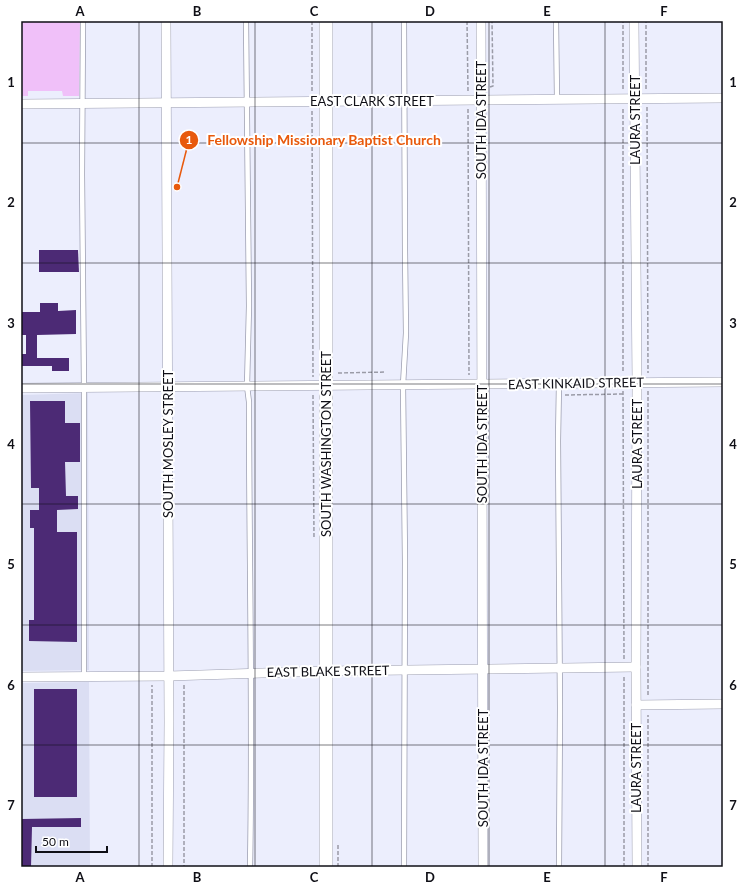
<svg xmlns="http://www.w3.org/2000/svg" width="744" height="888" font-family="Lato,sans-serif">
<rect width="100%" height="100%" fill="#eceefd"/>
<g fill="#dbdef3">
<polygon points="88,393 89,670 22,671 21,395"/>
<polygon points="89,682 90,867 21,867 23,683"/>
</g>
<polygon fill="#f0c0f9" points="21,21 80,21 79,96 63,96 62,91 28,91 28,96 21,96"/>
<g fill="#4c2a75">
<polygon points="39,250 78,250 79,272 39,272"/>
<polygon points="40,303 58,303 58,311 76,310 76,334 37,335 37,358 69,358 69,371 52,371 52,366 21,366 21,354 26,354 26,335 21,335 21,312 40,312"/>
<polygon points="30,401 65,401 65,423 80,423 80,462 65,462 66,496 78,496 78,509 57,510 57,532 77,532 77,642 29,641 29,620 34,620 34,528 30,528 30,510 39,510 39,488 31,488"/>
<rect x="34" y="689" width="43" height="108"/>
<polygon points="81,818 81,827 32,827 31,867 21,867 22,819"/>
</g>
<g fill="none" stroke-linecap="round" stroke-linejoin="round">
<g stroke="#9c9eb0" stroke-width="6">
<g id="lane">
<polyline points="83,21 82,174 84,388 84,677"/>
<path d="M246,21l3,285 -2,80 2,16c0,155 4,310 1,465"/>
<polyline points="404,21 405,251 406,333 403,385 405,561 404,867"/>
<polyline points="556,21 557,99"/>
<polyline points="559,383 558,441 560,708 559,867"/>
</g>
</g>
<g stroke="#9c9eb0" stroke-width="10">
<g id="street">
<polyline points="166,21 169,721 168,867"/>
<polyline points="481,21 483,867"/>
<polyline points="634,21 637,383 636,667 637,867"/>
<polyline points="21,104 723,98"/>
<polyline points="21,388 723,382"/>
<polyline points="21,677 169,676 326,671 636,667"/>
<polyline points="636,705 723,704"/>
</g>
</g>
<g stroke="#9c9eb0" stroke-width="14">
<polyline id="secondary" points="326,21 326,867"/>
</g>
<g stroke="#9a9ba7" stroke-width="1.5" stroke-dasharray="4 2" stroke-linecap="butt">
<polyline points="312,21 312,93"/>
<polyline points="467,21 468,91"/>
<polyline points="490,87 493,86 492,21"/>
<polyline points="623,89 623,21"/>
<polyline points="646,89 646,21"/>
<polyline points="647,107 648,373"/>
<polyline points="468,109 469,375"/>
<polyline points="623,109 623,373"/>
<polyline points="312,111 313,377"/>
<polyline points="338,373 386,372"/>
<polyline points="623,391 624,659"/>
<polyline points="648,391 648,695"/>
<polyline points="313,395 314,539"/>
<polyline points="565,395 623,394"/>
<polyline points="184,685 184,867"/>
<polyline points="338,845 338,867"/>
<polyline points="152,867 152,685"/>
<polyline points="624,867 624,677"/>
<polyline points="648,867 648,715"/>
</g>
<use href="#lane" stroke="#fff" stroke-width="4.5"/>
<use href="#street" stroke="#fff" stroke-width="9"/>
<use href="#secondary" stroke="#fff" stroke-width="13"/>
</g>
<path fill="none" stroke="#0f0f16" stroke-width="1" stroke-opacity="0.55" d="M139,21v846M255,21v846M372,21v846M489,21v846M605,21v846M21,143h702M21,263h702M21,384h702M21,504h702M21,625h702M21,745h702"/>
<g text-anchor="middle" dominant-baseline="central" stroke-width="4" stroke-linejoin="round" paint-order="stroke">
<g font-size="13" fill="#0f0f16" stroke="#fff">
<text x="372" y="101">EAST CLARK STREET</text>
<text transform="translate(481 120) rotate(-90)">SOUTH IDA STREET</text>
<text transform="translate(635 120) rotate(-90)">LAURA STREET</text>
<text transform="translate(576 383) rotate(-1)">EAST KINKAID STREET</text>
<text transform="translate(168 444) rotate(-90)">SOUTH MOSLEY STREET</text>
<text transform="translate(326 444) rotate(-90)">SOUTH WASHINGTON STREET</text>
<text transform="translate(482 444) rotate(-90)">SOUTH IDA STREET</text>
<text transform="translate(637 444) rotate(-90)">LAURA STREET</text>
<text transform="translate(328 671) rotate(-1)">EAST BLAKE STREET</text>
<text transform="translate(483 768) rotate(-90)">SOUTH IDA STREET</text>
<text transform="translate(636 768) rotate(-90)">LAURA STREET</text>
</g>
</g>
<path fill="none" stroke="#e8590c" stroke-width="1.5" d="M177 187L189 140"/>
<g fill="#e8590c" stroke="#fff" stroke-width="1.5">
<circle cx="177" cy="187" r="4"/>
<circle cx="189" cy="140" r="10"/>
</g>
<g font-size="12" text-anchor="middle" font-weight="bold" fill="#fff">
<text x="189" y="144">1</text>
</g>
<g font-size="14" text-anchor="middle" font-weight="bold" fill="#e8590c" stroke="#fff" stroke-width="4" stroke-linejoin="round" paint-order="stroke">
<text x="324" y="145">Fellowship Missionary Baptist Church</text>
</g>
<rect width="744" height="888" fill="none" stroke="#ffffff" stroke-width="44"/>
<path d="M36 846v6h71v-6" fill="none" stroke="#0f0f16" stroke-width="2"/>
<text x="42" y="846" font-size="12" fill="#0f0f16" stroke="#ffffff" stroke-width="3" paint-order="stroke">50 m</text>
<rect x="22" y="22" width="700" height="844" fill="none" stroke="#0f0f16" stroke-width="1.5"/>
<g font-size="13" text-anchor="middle" font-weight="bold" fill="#0f0f16">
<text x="80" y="16">A</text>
<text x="197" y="16">B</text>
<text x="314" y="16">C</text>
<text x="430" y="16">D</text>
<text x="547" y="16">E</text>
<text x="664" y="16">F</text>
<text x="11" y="87">1</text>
<text x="733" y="87">1</text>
<text x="11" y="207">2</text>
<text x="733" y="207">2</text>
<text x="11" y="328">3</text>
<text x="733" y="328">3</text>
<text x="11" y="449">4</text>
<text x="733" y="449">4</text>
<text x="11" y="569">5</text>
<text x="733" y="569">5</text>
<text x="11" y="690">6</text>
<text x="733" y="690">6</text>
<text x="11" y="810">7</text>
<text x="733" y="810">7</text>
<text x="80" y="882">A</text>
<text x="197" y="882">B</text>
<text x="314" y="882">C</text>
<text x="430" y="882">D</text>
<text x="547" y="882">E</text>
<text x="664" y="882">F</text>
</g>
</svg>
